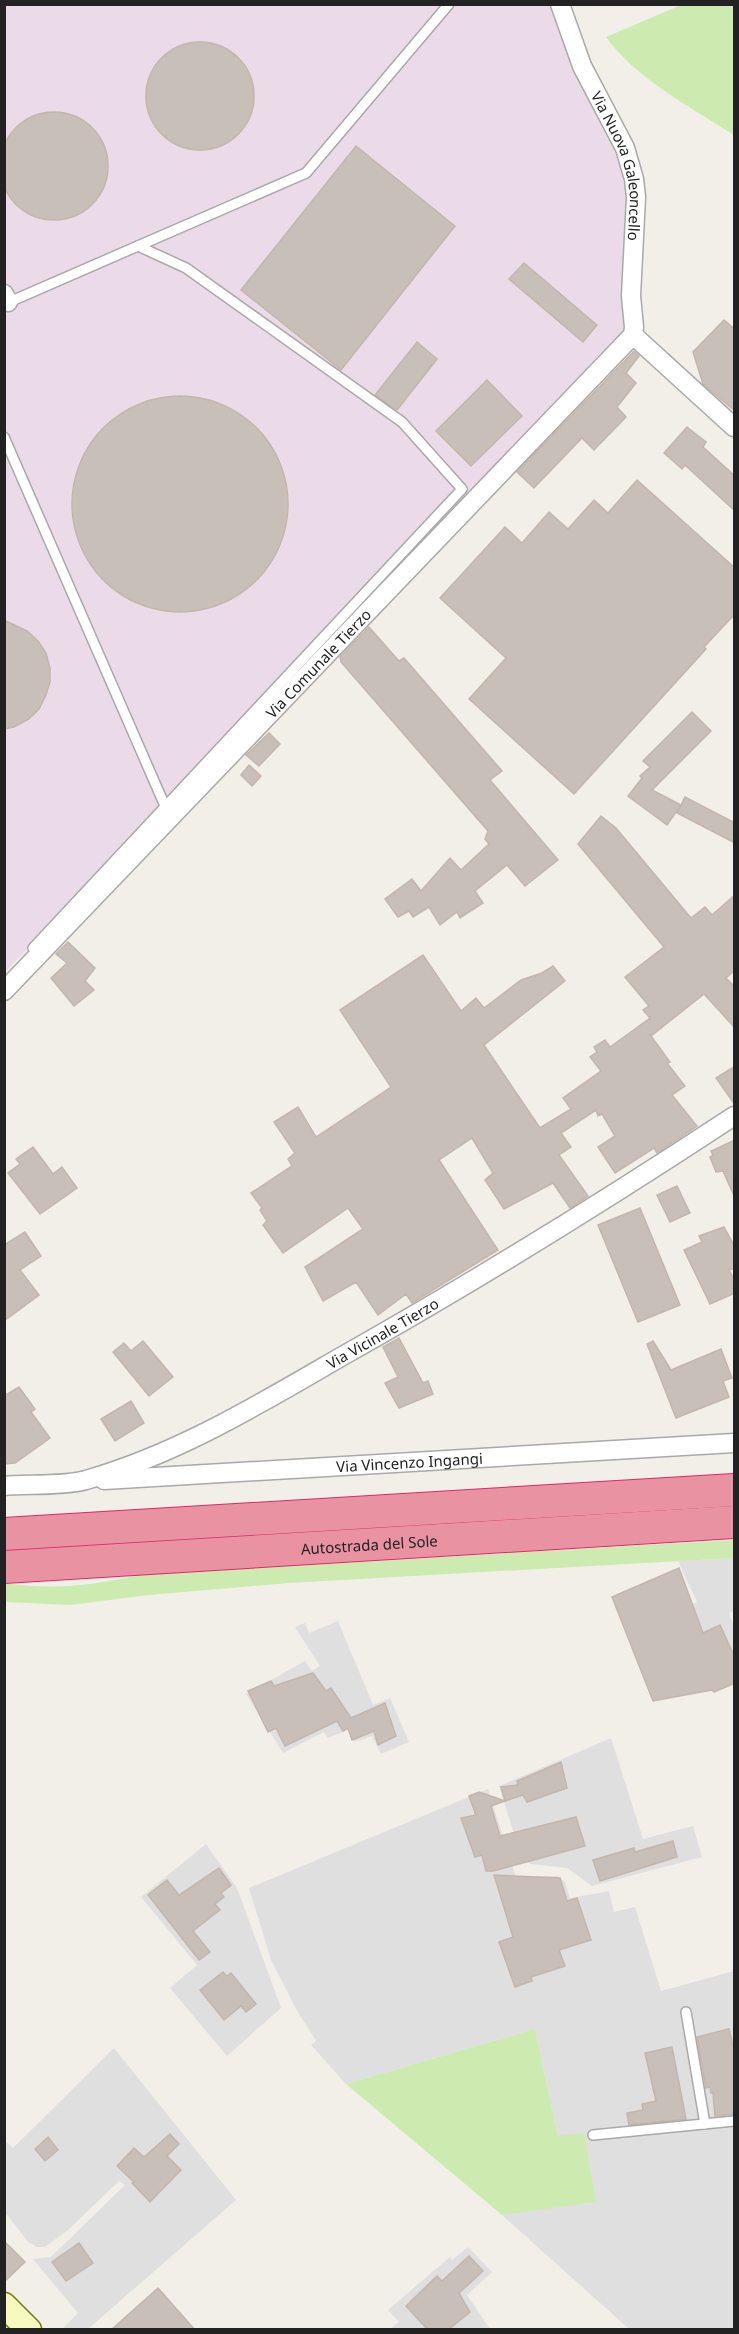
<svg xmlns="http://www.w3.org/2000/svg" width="739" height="2334" font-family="'Noto Sans',sans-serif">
<rect width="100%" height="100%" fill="#f2efe9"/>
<g fill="#e0dfdf">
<polygon points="734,1558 734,1611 729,1613 734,1626 734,1684 714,1691 677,1612 697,1602 678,1561"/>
<polygon points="338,1621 373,1705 390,1698 409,1742 381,1754 372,1736 354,1742 348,1730 328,1738 324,1732 283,1753 246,1694 305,1661 312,1671 320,1666 295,1627 305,1623 309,1633"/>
<polygon points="611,1738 643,1839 693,1826 702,1857 592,1886 567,1868 531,1864 522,1859 499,1786"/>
<polygon points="488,1789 516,1877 558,1876 565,1882 570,1898 609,1891 614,1912 635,1907 661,1991 734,1971 734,2329 629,2329 502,2215 596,2201 558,2136 535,2029 346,2084 311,2045 316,2041 296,2009 271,1960 249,1888"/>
<polygon points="206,1844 237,1888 281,2008 227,2056 170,1988 197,1965 141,1897"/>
<polygon points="114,2048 236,2200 88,2329 62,2329 78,2313 33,2259 51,2257 125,2185 119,2181 68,2230 45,2247 37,2247 28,2242 5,2212 4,2140 13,2148"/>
<polygon points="468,2247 492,2272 467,2295 490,2329 390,2329 399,2322 388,2310 450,2257 452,2260"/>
</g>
<polygon fill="#ebdbe8" points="5,5 555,5 615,146 629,204 625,337 5,972"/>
<g fill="#cdebb0">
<path d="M681,5h53v130c-42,-27 -99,-57 -128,-98z"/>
<path d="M734,1540v18l-445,25 -140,12 -79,10 -65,-3v-19c46,7 87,3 133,-8z"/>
<polygon points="535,2029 558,2136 584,2133 596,2202 502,2215 346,2084"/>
</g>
<g fill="#c7bfb8" stroke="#c4b6ab" stroke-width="1.5">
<circle cx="200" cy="96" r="54"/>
<circle cx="54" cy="166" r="54"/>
<polygon points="356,146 455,226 341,370 241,290"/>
<polygon points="524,263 597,325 583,342 509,279"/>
<polygon points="724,320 735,329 735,411 703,384 693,352"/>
<polygon points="417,342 437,359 397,410 375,395"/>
<polygon points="634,351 639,356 626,373 636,383 617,407 626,417 594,450 582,438 534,488 517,472"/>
<polygon points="487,380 522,416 471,466 436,431"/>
<circle cx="180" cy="504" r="108"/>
<polygon points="687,427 706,442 703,447 735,476 735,511 685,465 682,469 664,453"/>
<polygon points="637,480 735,568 735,614 704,647 706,649 574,794 469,699 506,658 440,598 505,527 522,543 549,512 568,529 594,500 608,513"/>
<polygon points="4,620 27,631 38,641 46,653 50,668 50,682 46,695 39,709 29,719 14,727 4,729"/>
<polygon points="369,627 399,661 404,658 502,771 490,780 558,860 525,886 507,865 475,891 483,903 460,918 457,912 440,925 429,907 413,917 409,911 398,917 385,899 412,879 421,891 450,858 461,870 489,844 485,839 488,831 341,662 340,657"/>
<polygon points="692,712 711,731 652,790 681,805 685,797 735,823 735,843 677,813 681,805 667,825 628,796 642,778 640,776 650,767 643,761"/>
<polygon points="269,733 280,744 259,766 246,755"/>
<polygon points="249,765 261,776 252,786 241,775"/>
<polygon points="601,816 616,828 691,918 705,907 712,915 735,895 735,970 726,978 735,987 735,1028 704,994 651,1036 670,1062 667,1063 685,1086 672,1095 697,1126 657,1153 654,1148 615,1173 598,1147 615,1136 602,1114 598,1116 596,1110 561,1133 571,1147 559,1155 588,1196 570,1208 553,1183 504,1209 485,1180 493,1173 472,1138 439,1160 498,1250 412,1303 406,1294 378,1315 356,1282 323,1301 305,1267 363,1229 348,1208 283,1253 263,1225 267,1221 260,1210 262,1208 251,1193 292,1166 288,1159 295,1153 274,1122 298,1107 316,1137 391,1087 340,1010 423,955 461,1011 476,998 484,1008 521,980 542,973 553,966 565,981 484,1045 540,1128 571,1109 563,1098 601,1071 590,1057 597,1052 594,1047 605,1040 610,1047 650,1018 643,1010 649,1006 625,977 664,947 578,844"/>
<polygon points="68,942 95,968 85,981 94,990 74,1006 51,978 67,963 56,954"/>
<polygon points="735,1066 735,1105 716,1078"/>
<polygon points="735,1140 735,1198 723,1171 716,1172 710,1157 713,1155 711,1151"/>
<polygon points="33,1147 53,1174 62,1167 77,1188 40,1214 8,1173 20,1164 16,1159"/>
<polygon points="677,1186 690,1213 670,1222 657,1195"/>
<polygon points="640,1208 680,1305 638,1322 598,1225"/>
<polygon points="724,1227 735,1247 735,1268 729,1270 735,1281 735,1293 710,1304 684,1250 702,1242 699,1236"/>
<polygon points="25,1232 41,1256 20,1270 39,1295 4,1321 4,1245"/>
<polygon points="399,1338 423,1383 428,1381 433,1394 399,1408 385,1383 398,1377 383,1347"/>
<polygon points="143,1341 173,1377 149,1396 113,1352 124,1343 131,1351"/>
<polygon points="653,1341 671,1370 721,1349 732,1378 723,1381 729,1397 676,1418 647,1344"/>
<polygon points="19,1387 35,1409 31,1412 50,1438 15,1463 4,1464 4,1396"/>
<polygon points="131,1401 144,1423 115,1441 101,1419"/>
<polygon points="679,1568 703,1633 720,1625 735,1658 735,1683 714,1692 712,1690 653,1701 612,1597"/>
<polygon points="313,1673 326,1691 331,1688 351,1718 385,1703 396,1736 378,1745 374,1731 352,1740 348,1728 343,1731 337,1721 285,1746 276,1728 268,1732 248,1691 271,1681 274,1686"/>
<polygon points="561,1762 567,1788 527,1802 523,1795 505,1801 501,1787 518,1785 517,1781"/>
<polygon points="479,1792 505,1801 491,1806 500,1836 576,1817 585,1846 493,1871 486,1871 482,1855 475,1857 461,1818 476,1815 469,1796"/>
<polygon points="673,1841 677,1857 600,1881 593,1860 634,1848 635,1852"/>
<polygon points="219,1868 231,1885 221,1893 224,1897 215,1904 220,1910 193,1931 210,1952 199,1960 148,1895 167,1880 179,1895"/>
<polygon points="494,1875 560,1878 567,1901 577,1898 591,1940 559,1950 565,1966 531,1977 532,1981 515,1987 499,1942 513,1937"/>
<polygon points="223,1972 227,1976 231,1973 256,2004 246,2012 241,2006 224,2020 200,1990"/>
<polygon points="729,2029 735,2053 735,2114 715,2116 713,2093 711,2093 710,2087 706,2088 697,2037"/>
<polygon points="672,2047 686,2119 629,2125 627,2113 643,2110 642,2104 656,2101 645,2053"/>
<polygon points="170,2134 179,2144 167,2156 181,2170 150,2202 132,2183 134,2182 117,2166 134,2148 144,2157"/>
<polygon points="48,2137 58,2150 45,2161 35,2149"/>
<polygon points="4,2241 25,2262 4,2282"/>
<polygon points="79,2243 93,2263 66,2281 52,2262"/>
<polygon points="469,2256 483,2271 459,2293 470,2312 448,2330 428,2330 406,2306 437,2276 442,2281"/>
<polygon points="158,2288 195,2330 111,2330"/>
</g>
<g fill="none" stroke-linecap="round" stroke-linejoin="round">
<g stroke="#a9a9a9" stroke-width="12">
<g id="lane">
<polyline points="7,303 138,246"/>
<polyline points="4,437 165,806"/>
<polyline points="33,948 462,489 402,422 186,268 138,246 306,173 449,4"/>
<polyline points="686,2012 705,2124"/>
<polyline points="593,2135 734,2121"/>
</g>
</g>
<g stroke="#a9a9a9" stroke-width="21">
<g id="street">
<path id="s1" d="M560,4l22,62 43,82 9,31 2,18 -5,99 3,31 -1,8"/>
<polyline points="4,294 8,302"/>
<polyline points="633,335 734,427"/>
<path id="s2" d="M4,991l629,-656"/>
<path id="s3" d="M104,1480l630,-37"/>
<path id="s4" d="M4,1486c22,-2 63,0 82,-6 91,-26 172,-75 253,-122 135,-76 266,-157 395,-242"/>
</g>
</g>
<g stroke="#707d05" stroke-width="27">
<polyline id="secondary" points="4,2305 29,2330"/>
</g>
<g stroke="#dc2a67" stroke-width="34">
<g id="highway">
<polyline points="4,1534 734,1490"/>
<path id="s5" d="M4,1567l730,-45"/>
</g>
</g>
<use href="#lane" stroke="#fff" stroke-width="9"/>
<use href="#street" stroke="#fff" stroke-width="18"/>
<use href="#secondary" stroke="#f7fabf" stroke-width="24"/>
<use href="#highway" stroke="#e892a2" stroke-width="32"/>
</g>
<g text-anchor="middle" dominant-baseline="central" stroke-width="5" stroke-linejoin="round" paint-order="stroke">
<g font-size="15" fill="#222" stroke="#fff">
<text stroke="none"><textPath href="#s1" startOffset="174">Via Nuova Galeoncello</textPath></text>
<text stroke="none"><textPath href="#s2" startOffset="454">Via Comunale Tierzo</textPath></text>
<text stroke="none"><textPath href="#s4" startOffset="414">Via Vicinale Tierzo</textPath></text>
<text stroke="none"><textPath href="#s3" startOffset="306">Via Vincenzo Ingangi</textPath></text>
<text stroke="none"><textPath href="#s5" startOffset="366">Autostrada del Sole</textPath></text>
</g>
</g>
<rect width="739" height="2334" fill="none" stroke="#222222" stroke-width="12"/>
</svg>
